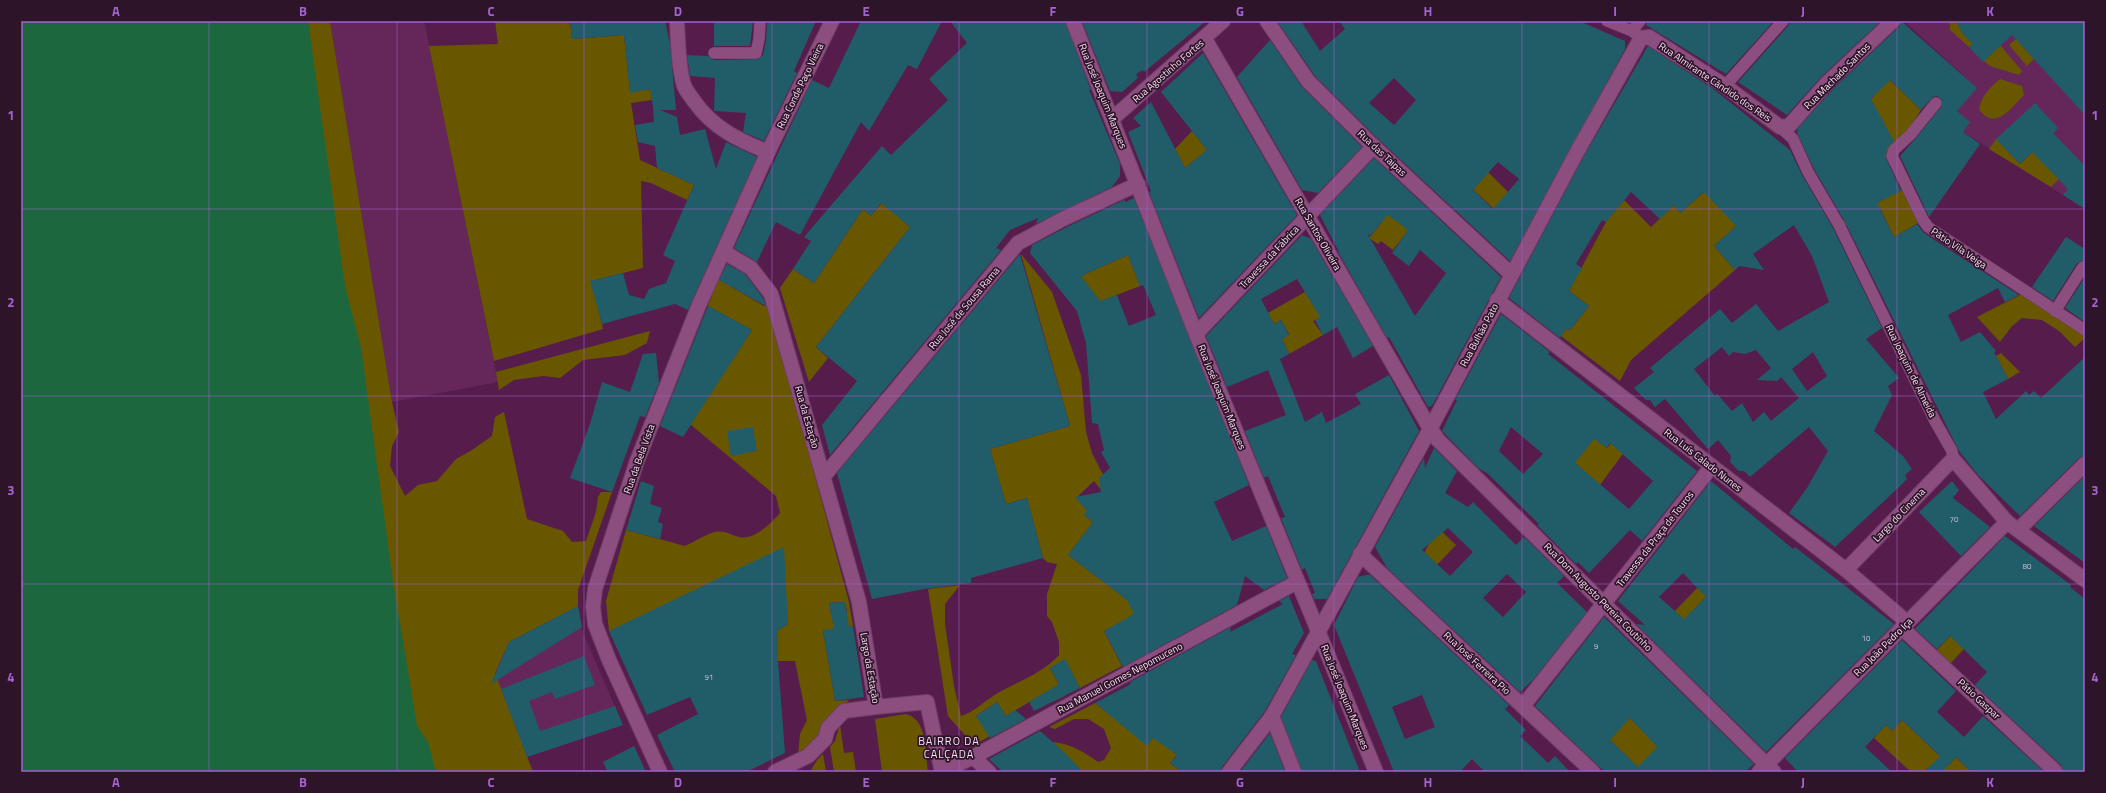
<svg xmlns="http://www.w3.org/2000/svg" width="2106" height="793" font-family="'Titillium Web',sans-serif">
<rect width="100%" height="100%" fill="#561d4c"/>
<g fill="#65275a">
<polygon points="330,21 424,21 498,382 392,402"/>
<polygon points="1904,21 2085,21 2085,209 1963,132 1944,100 1964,76"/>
<polygon points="578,606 583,633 623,725 527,757 495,673 509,642"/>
</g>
<g fill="#695700" fill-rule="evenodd">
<polygon points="21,21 330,21 392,402 399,432 392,446 390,466 405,496 418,485 437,481 456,459 472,450 492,436 495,417 504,412 527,519 563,531 572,542 586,541 596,512 598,497 601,492 612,492 578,590 578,606 509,642 495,673 533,772 189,772"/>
<polygon points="495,21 570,21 572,39 624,35 630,92 651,89 652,100 631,103 640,160 694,185 687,200 651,183 641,181 643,268 591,281 603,329 494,361 429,46 498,44"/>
<polygon points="1947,21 1958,21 1963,34 1973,44 1969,47 1950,30 1950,24"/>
<polygon points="2016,39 2034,59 2027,66 2009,45"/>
<polygon points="2000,45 2022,71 2019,75 1990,66 1984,61"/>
<polygon points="1867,58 1921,110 1910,127 1886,153 1871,99 1873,97"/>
<path d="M2000,79l22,7 2,9c-13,13 -29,37 -45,14 2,-12 11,-22 21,-30z"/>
<polygon points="1192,131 1207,150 1185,168 1175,149"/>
<polygon points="2048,137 2059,179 2051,187 1989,149 1996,139 2020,164"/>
<polygon points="1453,171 1488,172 1508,192 1507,221"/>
<polygon points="907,172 893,212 910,227 816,347 828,358 809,382 780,288 793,269 814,283 863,209 871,216"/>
<polygon points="1724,175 1736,226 1714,246 1735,270 1631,360 1620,381 1561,336 1566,329 1570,330 1589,306 1569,291 1606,222 1624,200 1651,227 1674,205 1680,213"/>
<polygon points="1902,190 1918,223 1894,237 1880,208 1845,226 1842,221"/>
<polygon points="1367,200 1409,229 1393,250 1381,241 1378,244 1369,238 1383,221"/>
<path d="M1021,254l31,38 29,83 5,57 6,21 9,18 9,12 -8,8 -8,-10 -18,17 27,-4 -19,21 9,7 -25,33 74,56 -38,20 18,35 -42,22 -15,-28 -15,8 15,28 -13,6 -6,-10 -40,24 -9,-14 -21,14 12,17 23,-9 -37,21 -26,-29 -20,-127 32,-4 -15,19v20l9,62 7,30c13,-4 21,-13 32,-20 22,-14 48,-21 66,-41v-13l-7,-20 -5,-6v-22l10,-30 -10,-2 -4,-4 -16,-60 -21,6 -16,-55 80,-23z"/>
<polygon points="1128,255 1140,286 1096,303 1081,276"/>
<path d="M718,279l46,27 4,-3 81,299 4,24 -30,5 12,70 14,-1c-12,12 -39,50 -51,55l2,-21 7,-14 -12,-59h-17v-31l10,-6 -3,-35 -176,42 -3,-30 20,-71 59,16c7,-3 23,-13 30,-14 9,-2 16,3 24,5 15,4 32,-14 41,-24l-4,-17 -86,-72 62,-94 -44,-24zM845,602l2,10 -16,2 -2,-11z"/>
<polygon points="1305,292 1321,317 1313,321 1323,335 1289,354 1282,339 1289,334 1281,320 1274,324 1268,313"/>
<polygon points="2022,294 2085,336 2085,338 2075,347 2059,331 2042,320 2022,318 2012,326 2000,342 1977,317"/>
<polygon points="650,331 647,343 625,355 583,360 560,378 543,376 514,380 499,390 496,372"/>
<polygon points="2001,353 2020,372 2008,379 1996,356"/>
<polygon points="1580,418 1595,439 1607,448 1613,441 1625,451 1600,485 1575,463"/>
<polygon points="1433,523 1456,545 1432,570 1421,559 1429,544"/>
<polygon points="1702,583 1711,592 1694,609 1697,637 1670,616"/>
<polygon points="1961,625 1964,649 1949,665 1934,653"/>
<path d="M1095,703l52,42 11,-13 21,20 -9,11 12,9h-99l-30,-30c18,2 31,10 45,20l6,-2 7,-12 -7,-19 -16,-10h-14l-19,10 -6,-2z"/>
<polygon points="1618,706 1658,746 1643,772 1610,740"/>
<path d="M906,714c22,6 19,39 22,58h-46l-7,-53z"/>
<polygon points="1902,720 1949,765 1956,757 1971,772 1934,772 1929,767 1924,772 1911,772 1874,738 1886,725 1892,731"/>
<polygon points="840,725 844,753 853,752 856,772 834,772 830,747 835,741"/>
<polygon points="823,754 826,772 810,772 817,760"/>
</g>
<polygon fill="#1c673e" points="21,21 308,21 345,286 361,348 393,581 417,726 428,742 436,772 21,772"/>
<g fill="#215c69" fill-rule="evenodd">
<polygon points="570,21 665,21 670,44 676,110 660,110 677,117 680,135 705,129 716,169 726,142 757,157 688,310 675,304 602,324 590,281 623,273 629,295 644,299 649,289 666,283 675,261 663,255 694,185 657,168 655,146 638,142 635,125 654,122 653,107 650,89 630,93 624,35 572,39"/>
<polygon points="714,21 753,21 750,46 714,46"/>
<polygon points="767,21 816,21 794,71 797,73 764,141 743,132 746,113 714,111 715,78 690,76 687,55 708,56 714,60 759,59 763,55 766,40"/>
<polygon points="861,21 942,21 917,69 908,65 869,131 861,122 800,235 776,222 757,262 734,248 812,80 829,88"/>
<polygon points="950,21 1065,21 1091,90 1089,90 1120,164 1120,176 1112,187 1036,224 1038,218 1010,230 996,248 1001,250 830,455 822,425 857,381 816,347 910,227 881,203 871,216 863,209 814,283 793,269 811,241 804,237 882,146 891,155 948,100 929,79 967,43"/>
<polygon points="1082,21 1206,21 1144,72 1143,70 1136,74 1138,78 1122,92 1110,91"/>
<path d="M1277,21h24l19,30 25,-22 -6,-8h240l46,20v8l-115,212 -135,-125 -60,-60zM1394,78l22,22 -22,25 -25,-22zM1498,162l21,17 -26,30 -20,-19z"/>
<polygon points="1647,21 1774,21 1726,74 1646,25"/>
<polygon points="1790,21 1881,21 1821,77 1787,115 1738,82 1788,26"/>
<polygon points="1901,21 1977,88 1957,111 1970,122 1963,132 1980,144 1929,217 1900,156 1916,138 1941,107 1942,100 1937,96 1933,97 1921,110 1890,80 1871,99 1894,141 1887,148 1886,158 1901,191 1877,203 1894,237 1917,224 1924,233 1942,245 2019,295 2005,302 1998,288 1948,315 1961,342 1980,332 1996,351 1994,352 2008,379 1983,392 1996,419 2026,391 2029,395 2034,391 2041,398 2085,357 2085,456 2079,458 2020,516 1979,476 1959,451 1845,222 1814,169 1797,133 1798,128 1833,89 1899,27"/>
<polygon points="1956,21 2085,21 2085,115 2012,35 1983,62 1969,47 1973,44 1963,34"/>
<polygon points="1270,40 1302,87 1362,147 1318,193 1302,190 1237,77"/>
<path d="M1648,46l64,42 78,62 12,25 31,53 49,100 -16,11 33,39 -11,8 4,9 -18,36 29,25 9,13 -7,6 2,4 -11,11 -61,57 -46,-34 18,-25 21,-37 -19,-24 -59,50 -6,-6h-5l-9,-9 1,-6 -13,-16 -10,9 -43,-50 -10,8 -5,-7h-4l-12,-12 20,-16 -4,-4 70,-59 12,14 24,-19 22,27 51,-29 -17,-46 -18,-31 -41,29 11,16 -25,-4 -4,4 -21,-24 22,-20 -32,-34 -24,21 -6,-8 -14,14 -29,-27 -25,30 -4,-2 -26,44 6,4 -13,23 20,15 -19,24 -4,-1 -6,9 -51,-40 75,-142zM1722,347l7,9 4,-4 12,2 11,-4 15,18 -14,12 20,1 4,-4 18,21 -28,23 -7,-9 -11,10 -11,-19 -10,8 -15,-17 -2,2 -21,-27zM1813,352l14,24 -20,15 -15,-22z"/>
<polygon points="1203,53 1297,215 1199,318 1149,192 1151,191 1128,132 1141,126 1133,118 1151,102 1185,168 1207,150 1161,92"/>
<polygon points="2035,103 2058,128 2053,133 2085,166 2085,209 2063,195 2068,189 2032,152 2020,164 1996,139"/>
<path d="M1374,158l127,119 -69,129 -4,1 -39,-70 -2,1 -50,-88 2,2 -19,-37zM1388,215l20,15 -16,23 17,13 11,-16 26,23 -31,43 -48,-83 3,3z"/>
<path d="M1134,198l115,287 -35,17 18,39 34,-15 21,52 -23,12 -19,-14 -8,29 -114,62 -19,-36 30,-17 -7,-14 -59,-45 25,-33 -9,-7 3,-4 -12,-14 26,-5 -2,-14 11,-10 -9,-16 3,-2 -6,-26 -6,-1 -6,-80 -9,-32 -47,-58 2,-8 35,-18 57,-27 2,2zM1128,255l12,31 3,-1 13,30 -27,11 -12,-31 -17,6 -19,-25z"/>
<polygon points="1302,235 1311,239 1373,346 1353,358 1337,327 1323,335 1315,320 1320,317 1297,279 1261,299 1274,324 1281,320 1289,335 1282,339 1289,354 1280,359 1305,422 1322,412 1326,423 1361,404 1355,394 1389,375 1419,431 1327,599 1314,599 1312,594 1315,593 1305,568 1302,570 1281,518 1285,517 1268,476 1264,478 1245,431 1286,415 1268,370 1227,387 1206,336"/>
<polygon points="2066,237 2085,249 2085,260 2077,263 2053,301 2032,287"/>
<polygon points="1020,254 1070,426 990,449 1006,504 1027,498 1043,558 971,578 971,583 924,589 872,599 837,473"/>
<polygon points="727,264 745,274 763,298 766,306 719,280"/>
<polygon points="2085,277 2085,322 2065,308"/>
<polygon points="708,306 752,330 683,437 660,426"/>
<path d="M1501,314l49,38 -2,2 149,117 -55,70 -12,-11 -41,43 -11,-11 -2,2 -39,-39 2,-1 -52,-51 -9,-5 -36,-37 15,-31h-2zM1511,427l32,27 -20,20 -24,-23zM1594,439l13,9 3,-5 43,38 -24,28 -54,-46z"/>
<polygon points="656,353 659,383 645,417 640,416 612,492 570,478 590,424 602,382 630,392 643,354"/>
<polygon points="753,427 757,451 731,456 727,431"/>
<path d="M1434,448l23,23 -12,22 23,14 5,-5 43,43 8,-8 40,39 -7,7 30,29 -54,68 -13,12 -133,-124 -12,-21 49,-89 1,10zM1448,528l25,24 -23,24 -28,-26zM1507,574l19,18 -23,25 -20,-19z"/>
<polygon points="2085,476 2085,563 2034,526"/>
<polygon points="641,481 654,486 650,504 662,508 658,522 663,524 660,539 626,530"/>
<path d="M1711,481l82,68 2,-2 99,77 -128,128 -130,-128 9,1 -27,-24zM1683,573l23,24 -22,22 -25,-22z"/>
<polygon points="1952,481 1959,490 1953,498 1990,527 1961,556 1919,512"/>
<polygon points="2005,536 2071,585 2070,587 2085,599 2085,772 2063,772 2061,765 1975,685 1987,672 1950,636 1937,649 1915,629"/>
<polygon points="784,547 788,624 778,630 778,661 785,753 746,772 675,772 657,735 698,714 690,697 647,715 609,631"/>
<path d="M1366,575h4l139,130 -4,4 21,21 -6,6 28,27 7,-7 15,16h-85l-13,-13 -12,13h-66l-60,-147 24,-48zM1422,695l13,32 -30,12 -13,-32z"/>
<polygon points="1289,596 1304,633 1292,654 1296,655 1265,711 1222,767 1221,772 1182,772 1170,763 1177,755 1153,738 1147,746 1095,703 1131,684 1130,682 1231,627 1230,632 1283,604 1279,601"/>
<polygon points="845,602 849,627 853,626 864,697 835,701 823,630 834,629 829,603"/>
<polygon points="578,606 582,627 491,684 509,642"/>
<path d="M1604,617l150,147 -9,8h-140l-70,-66zM1630,718l27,29 -19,20 -28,-27z"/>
<polygon points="1902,640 1956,691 1937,712 1964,737 1983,716 2044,772 1971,772 1956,757 1942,772 1924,772 1940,756 1902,720 1892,731 1886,725 1865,747 1892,772 1798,772 1785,758"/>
<polygon points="584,656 595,685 555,699 552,692 529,701 540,731 615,706 623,725 527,757 501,689"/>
<polygon points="1065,659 1080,688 1034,711 1029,702 1059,684 1050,668"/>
<polygon points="1312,660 1316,661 1360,772 1302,772 1281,717"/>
<polygon points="997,702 1006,716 1015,710 1026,719 990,738 976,716"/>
<polygon points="1040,731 1063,751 1083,772 1003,772 989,759"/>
<polygon points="1270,733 1285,772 1240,772"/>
<polygon points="634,746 646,772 608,772 603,762"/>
</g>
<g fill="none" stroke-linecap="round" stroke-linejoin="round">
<g stroke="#703e68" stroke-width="12">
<g id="pedestrian">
<polyline points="1607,21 1632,31 1641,38"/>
<polyline points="1632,31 1640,21"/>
<polyline points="714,53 756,53 759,39 760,23"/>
<polyline points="1725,86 1783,21"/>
<polyline points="1936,103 1911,134 1894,150 1892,156 1923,220 1928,227 2085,330"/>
<polyline points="1780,127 1793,139 1808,172 1839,225 1935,421 1952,451 1953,459"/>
<polyline points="2055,311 2083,267"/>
</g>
</g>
<g stroke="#703e68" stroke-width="16">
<g id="minor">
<path d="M677,21c1,20 1,41 6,61 1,7 7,13 11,19 19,27 44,39 74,51"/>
<polyline points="1073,21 1196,334 1376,772"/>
<polyline points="1267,21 1308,81 1369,142 1511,274"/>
<polyline points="1205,39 1428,425 1438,440 1774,772"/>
<polyline points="1112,119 1223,21"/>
<polyline points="724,252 751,268 771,294 859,602 876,707 927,702 942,772"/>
<polyline points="1497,300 1846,570 1907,622"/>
<polyline points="1196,334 1374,146"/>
<polyline points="824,476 1018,243 1063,219 1138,184"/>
<polyline points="2019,529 2085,464"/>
<polyline points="1360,554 1593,772"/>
<polyline points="1846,570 1953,459 2007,522 2085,580"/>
<polyline points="1902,628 2055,771"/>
<polyline points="1523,706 1712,466"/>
<polyline points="1272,716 1294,772"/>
<polyline points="973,757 989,772"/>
<polyline points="660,772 609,660 595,624 593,607 595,589 637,461 699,305 768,152 832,21"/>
<polyline points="775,772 808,756 825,739 828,728 844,711 876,707"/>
<polyline points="942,772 973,757 1297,582"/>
<polyline points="1229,772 1272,716 1430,429 1577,152 1641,38 1649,37 1725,86 1780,127 1789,126 1827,83 1893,21"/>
<polyline points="1759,772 2007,522"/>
</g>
</g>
<use href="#pedestrian" stroke="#8c4e7f" stroke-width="11"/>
<use href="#minor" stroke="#8c4e7f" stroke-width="14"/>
</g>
<path fill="none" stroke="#a262cf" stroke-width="1" stroke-opacity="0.55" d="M209,21v751M397,21v751M584,21v751M772,21v751M959,21v751M1147,21v751M1334,21v751M1522,21v751M1709,21v751M1897,21v751M21,209h2064M21,396h2064M21,584h2064"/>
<g text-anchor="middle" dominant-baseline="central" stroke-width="3.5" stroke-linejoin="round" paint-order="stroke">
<g font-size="8" fill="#c5bed2">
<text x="1954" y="519">70</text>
<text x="2027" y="566">80</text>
<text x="1866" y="638">10</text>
<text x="1596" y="646">9</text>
<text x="709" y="677">91</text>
</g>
<g font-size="10" fill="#fcdff5" stroke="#2d1428">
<text transform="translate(1168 71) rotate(-41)">Rua Agostinho Fortes</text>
<text transform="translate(1837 76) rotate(-45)">Rua Machado Santos</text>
<text transform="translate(1715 82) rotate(34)">Rua Almirante Cândido dos Reis</text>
<text transform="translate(800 86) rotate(-64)">Rua Conde Paço Vieira</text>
<text transform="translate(1103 96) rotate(68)">Rua José Joaquim Marques</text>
<text transform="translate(1382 153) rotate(43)">Rua das Taipas</text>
<text transform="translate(1318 234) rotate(60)">Rua Santos Oliveira</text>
<text transform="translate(1959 248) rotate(34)">Pátio Vila Veiga</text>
<text transform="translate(1269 257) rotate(-47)">Travessa da Fábrica</text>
<text transform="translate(964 308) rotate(-50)">Rua José de Sousa Rama</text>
<text transform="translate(1479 335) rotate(-62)">Rua Bulhão Pato</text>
<text transform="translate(1911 371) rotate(64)">Rua Joaquim de Almeida</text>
<text transform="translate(1222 397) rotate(68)">Rua José Joaquim Marques</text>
<text transform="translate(807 417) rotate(74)">Rua da Estação</text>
<text transform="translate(639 459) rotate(-70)">Rua da Bela Vista</text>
<text transform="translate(1703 460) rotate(38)">Rua Luís Calado Nunes</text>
<text transform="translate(1899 515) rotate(-46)">Largo do Cinema</text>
<text transform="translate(1655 539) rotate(-52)">Travessa da Praça de Touros</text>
<text transform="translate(1598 597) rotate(45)">Rua Dom Augusto Pereira Coutinho</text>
<text transform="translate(1883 647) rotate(-45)">Rua João Pedro Iça</text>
<text transform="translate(1477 663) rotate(43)">Rua José Ferreira Pio</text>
<text transform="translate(870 668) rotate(80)">Largo da Estação</text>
<text transform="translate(1120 678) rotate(-28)">Rua Manuel Gomes Nepomuceno</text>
<text transform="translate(1345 697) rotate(68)">Rua José Joaquim Marques</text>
<text transform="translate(1979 699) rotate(43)">Pátio Gaspar</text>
</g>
<g font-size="11" letter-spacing="1" fill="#fcdff5" stroke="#2d1428">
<text x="949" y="741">BAIRRO DA<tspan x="949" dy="13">CALÇADA</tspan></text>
</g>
</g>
<rect width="2106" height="793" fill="none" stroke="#2d1428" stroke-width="44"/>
<rect x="22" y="22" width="2062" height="749" fill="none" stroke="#a262cf" stroke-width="1.5"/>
<g font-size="13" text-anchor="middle" font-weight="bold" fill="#a262cf">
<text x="116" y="16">A</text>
<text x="303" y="16">B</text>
<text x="491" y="16">C</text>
<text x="678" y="16">D</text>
<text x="866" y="16">E</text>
<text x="1053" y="16">F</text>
<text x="1240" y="16">G</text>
<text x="1428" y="16">H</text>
<text x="1615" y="16">I</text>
<text x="1803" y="16">J</text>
<text x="1990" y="16">K</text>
<text x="11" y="120">1</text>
<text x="2095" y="120">1</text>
<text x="11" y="307">2</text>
<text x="2095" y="307">2</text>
<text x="11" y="495">3</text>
<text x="2095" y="495">3</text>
<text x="11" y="682">4</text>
<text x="2095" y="682">4</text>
<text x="116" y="787">A</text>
<text x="303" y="787">B</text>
<text x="491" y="787">C</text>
<text x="678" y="787">D</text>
<text x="866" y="787">E</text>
<text x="1053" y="787">F</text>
<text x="1240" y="787">G</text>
<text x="1428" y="787">H</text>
<text x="1615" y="787">I</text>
<text x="1803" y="787">J</text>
<text x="1990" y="787">K</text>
</g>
</svg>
